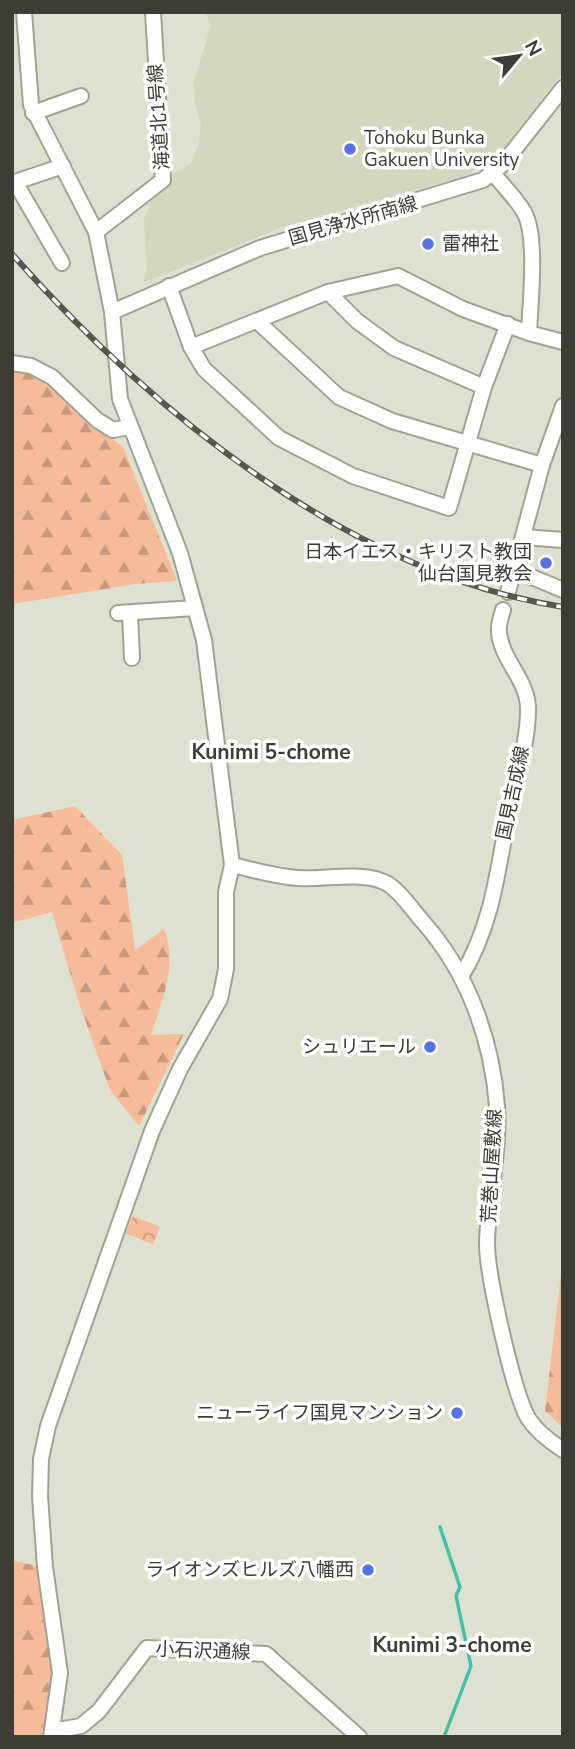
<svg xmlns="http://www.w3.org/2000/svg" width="575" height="1749" font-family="'Nunito Sans','Noto Sans JP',sans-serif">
<defs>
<pattern id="forest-firs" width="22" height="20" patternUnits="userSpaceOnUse" patternTransform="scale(1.75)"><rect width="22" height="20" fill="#f6bb98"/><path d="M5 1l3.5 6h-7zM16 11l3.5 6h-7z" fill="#c8997d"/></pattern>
<pattern id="park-crowns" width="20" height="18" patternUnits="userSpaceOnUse" patternTransform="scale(1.75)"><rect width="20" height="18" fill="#f6bb98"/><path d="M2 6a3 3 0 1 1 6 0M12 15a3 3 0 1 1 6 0" fill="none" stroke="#c8997d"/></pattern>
</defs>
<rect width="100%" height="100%" fill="#dee1d0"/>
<polygon fill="#d2d7be" points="205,12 563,12 563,72 498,155 465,176 280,228 143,283 147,269 144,219 155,193 170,187 167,175 183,169 192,162 199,143 201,124 195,103 194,80 211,26"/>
<g fill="url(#forest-firs)">
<polygon points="12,369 30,372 52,385 84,417 123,447 177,581 136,584 12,604"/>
<path d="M75,806l47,49 13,95 29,-21c14,37 -2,71 -13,106l33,-1 -45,92 -29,-36 -31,-87 -27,-91 -40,11v-103z"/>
<polygon points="563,1257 563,1428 545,1411"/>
<polygon points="12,1560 36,1566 53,1674 42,1737 12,1737"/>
</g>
<polygon fill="url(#park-crowns)" points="133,1216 160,1227 153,1245 126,1233"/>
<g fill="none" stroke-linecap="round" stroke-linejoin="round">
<polyline stroke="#42c1a8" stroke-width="3.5" points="440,1527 460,1587 456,1596 471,1666 444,1737"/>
<g stroke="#a0a392" stroke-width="18">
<g id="minor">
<polyline points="24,12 31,105 96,232 112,312 120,399 180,553 204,640 232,865 226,892 226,969 220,999 180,1069 152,1131 48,1426 41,1459 40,1496 45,1567 60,1673 51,1737"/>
<polyline points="33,113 81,96"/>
<path d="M493,173c10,13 23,25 31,39 14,24 6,93 5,121"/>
<polyline points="96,232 163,180 153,12"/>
<polyline points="62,263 15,182 63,166"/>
<polyline points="169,286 191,347 204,369 279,438 353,476 449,508 484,387 508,324"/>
<polyline points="328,292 357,321 394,348 484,387"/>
<polyline points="112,312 260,248 483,180 503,164 563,88"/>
<polyline points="258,322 339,397 392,421 542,465"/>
<polyline points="191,347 328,292 398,276 463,309 529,333 563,342"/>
<polyline points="12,363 31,366 52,377 97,420 113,430 129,427"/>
<polyline points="524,537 563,540"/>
<polyline points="515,570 563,590"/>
<polyline points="508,592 542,465 563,406"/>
<polyline points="118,613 195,608"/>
<polyline points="130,613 132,658"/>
<path d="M232,865c22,5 45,12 67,13 26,2 66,-8 89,6 14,9 25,27 36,39 44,50 68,117 73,183 3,46 -9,92 -10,137 0,32 26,148 41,175 9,14 21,23 35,32"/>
<path d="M462,975c32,-53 36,-110 48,-169 7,-32 19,-67 18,-100 -2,-28 -27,-47 -29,-74 -1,-7 2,-15 4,-22"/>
<polyline points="52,1731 81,1726 99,1711 147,1648 266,1654 359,1737"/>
</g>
</g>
<use href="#minor" stroke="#fff" stroke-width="14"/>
<g stroke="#56574e" stroke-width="6">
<path id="rail" d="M12,254c140,158 337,319 551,353"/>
</g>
<use href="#rail" stroke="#fff" stroke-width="3.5" stroke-dasharray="10" stroke-linecap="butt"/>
</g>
<g fill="#5771e7" stroke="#fff" stroke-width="2.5">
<circle cx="350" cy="149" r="7"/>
<circle cx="428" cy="244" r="7"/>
<circle cx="546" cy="563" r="7"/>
<circle cx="430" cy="1047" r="7"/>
<circle cx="457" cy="1413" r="7"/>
<circle cx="368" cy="1570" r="7"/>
</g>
<g text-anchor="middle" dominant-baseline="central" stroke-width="7" stroke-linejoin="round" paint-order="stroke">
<g font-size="19" fill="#3c3d36" stroke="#fff">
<text transform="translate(159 117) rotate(-94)">海道北1号線</text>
<text transform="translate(353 221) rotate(-16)">国見浄水所南線</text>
<text transform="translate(513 793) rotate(-78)">国見吉成線</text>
<text transform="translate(492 1166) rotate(-87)">荒巻山屋敷線</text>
<text transform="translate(203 1651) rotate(2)">小石沢通線</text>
</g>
<g font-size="19" fill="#3c3d36" stroke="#fff" text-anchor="end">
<text x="364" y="138" text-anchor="start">Tohoku Bunka<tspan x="364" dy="22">Gakuen University</tspan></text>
<text x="442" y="244" text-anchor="start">雷神社</text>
<text x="532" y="552">日本イエス・キリスト教団<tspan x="532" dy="22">仙台国見教会</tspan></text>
<text x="416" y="1047">シュリエール</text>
<text x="443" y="1413">ニューライフ国見マンション</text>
<text x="354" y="1570">ライオンズヒルズ八幡西</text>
</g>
<g font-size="21" font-weight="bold" fill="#3c3d36" stroke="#fff">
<text x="271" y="752">Kunimi 5-chome</text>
<text x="452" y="1645">Kunimi 3-chome</text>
</g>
</g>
<rect width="575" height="1749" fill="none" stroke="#3c3d36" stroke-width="28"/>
<g transform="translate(519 56) rotate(61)" stroke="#ffffff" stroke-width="5" paint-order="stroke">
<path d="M0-5L12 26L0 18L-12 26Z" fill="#3c3d36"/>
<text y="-10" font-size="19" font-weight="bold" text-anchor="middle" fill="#3c3d36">N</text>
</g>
</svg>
